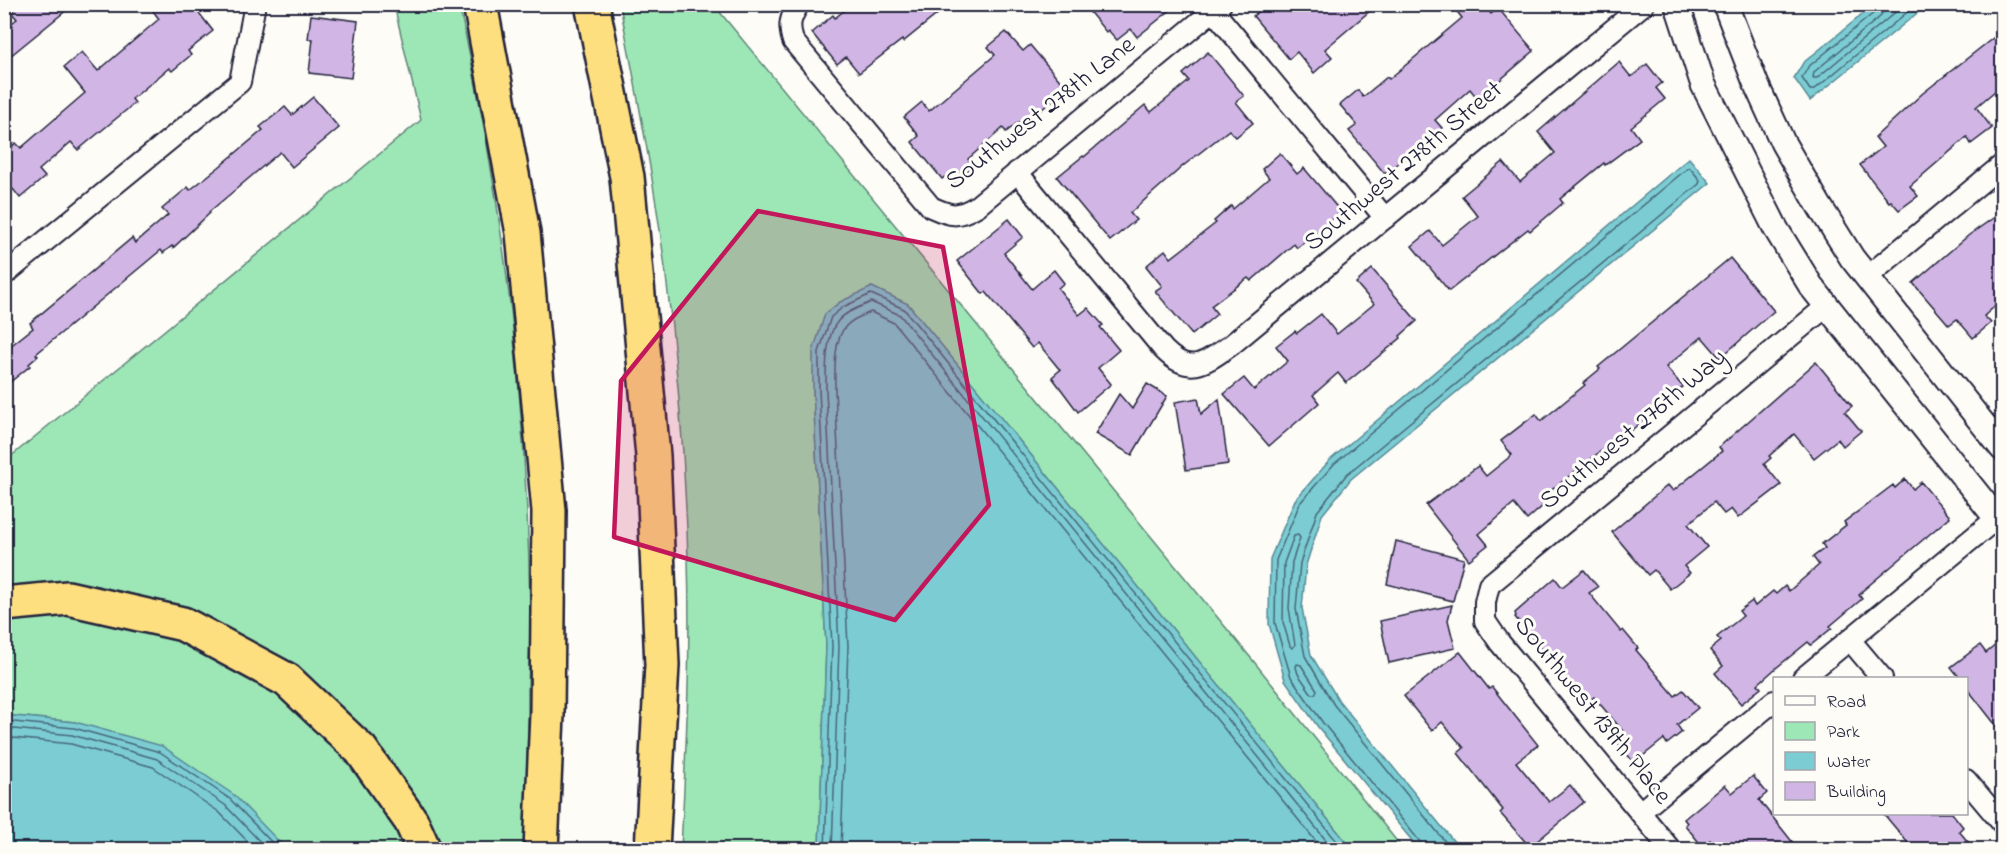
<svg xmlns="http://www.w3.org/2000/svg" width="2007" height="854" font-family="'Indie Flower',sans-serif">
<rect width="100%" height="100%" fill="#fdfcf7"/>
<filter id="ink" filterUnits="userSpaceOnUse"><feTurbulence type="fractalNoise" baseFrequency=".0167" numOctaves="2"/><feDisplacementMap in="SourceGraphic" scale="12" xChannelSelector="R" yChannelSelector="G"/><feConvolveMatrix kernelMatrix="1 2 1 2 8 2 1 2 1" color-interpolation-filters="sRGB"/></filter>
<g filter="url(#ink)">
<g fill="#9de7b6" stroke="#608478" stroke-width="1.5">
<path d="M394,5h65c45,197 68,401 71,604 1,25 -1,51 -2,77 0,55 -1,109 -4,163h-83l-10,-23 -24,-41 -24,-30 -99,-88 -279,-75 -1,-130 417,-342z"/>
<path d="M620,5h94l541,658 148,186h-51l-444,-545 -37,-17 -58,103 13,256 -7,203h-138c5,-96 10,-193 7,-290 -3,-100 -11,-201 -24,-299 -11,-86 -28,-171 -44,-255z"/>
<polygon points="51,614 91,617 139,627 181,641 283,696 348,754 411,849 286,849 285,847 75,722 5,715 5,616"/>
</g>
<g fill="#7bcdd3" stroke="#578996" stroke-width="1.5">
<polygon points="1874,5 1927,5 1810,101 1794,78 1803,63"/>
<polygon points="1689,158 1710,183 1351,479 1322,515 1306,565 1302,608 1311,655 1339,701 1460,849 1419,849 1318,727 1285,680 1269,624 1270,559 1295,500 1330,460"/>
<polygon points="872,287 908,304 1352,849 819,849 826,646 813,390 813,351 825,314 840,302"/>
<polygon points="4,715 75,722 162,746 234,795 286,849 5,849"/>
</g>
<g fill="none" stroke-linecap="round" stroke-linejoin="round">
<g stroke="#466678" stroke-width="1.5">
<polyline points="1877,4 1875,12 1808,67 1802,78 1810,90 1814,90 1917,4"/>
<polyline points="1885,4 1881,16 1814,72 1813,78 1817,78 1905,4"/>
<polygon points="1298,535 1300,538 1292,562 1289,608 1295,645 1292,648 1290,646 1283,622 1284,563 1294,536"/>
<polygon points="1297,664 1301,665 1317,690 1315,694 1312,694 1298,674 1296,667"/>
<polyline points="4,721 74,728 160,752 230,799 279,850"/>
<polyline points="4,728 72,735 157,759 225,805 268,850"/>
<polyline points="4,737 71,744 153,767 219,812 256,850"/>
<polyline points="825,850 832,646 819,390 819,352 831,317 843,307 871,294 904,309 1344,850"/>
<path d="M832,850l7,-204 -13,-256c0,-19 -1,-54 12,-69 8,-10 23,-14 33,-19l29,13 434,535"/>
<path d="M841,850l7,-204 -13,-256c0,-18 -2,-50 11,-64 6,-7 17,-11 25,-14l23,11 429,527"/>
<polyline points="1423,850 1421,843 1323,723 1291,677 1275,623 1276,560 1300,503 1334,464 1689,167 1700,180 1699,184 1347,474 1317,512 1300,563 1296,609 1305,656 1334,705 1452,850"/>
</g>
</g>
<g fill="#d1b6e5" stroke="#22223b" stroke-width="1.5">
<polygon points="21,4 74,4 4,61 4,29 17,19 11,12"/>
<polygon points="148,4 192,4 213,31 188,51 191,55 172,71 169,68 132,99 135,103 78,150 71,142 39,170 45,177 20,198 13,189 4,196 4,153 16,143 21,148 85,93 64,67 82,52 98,71 159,19"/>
<polygon points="852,4 950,4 903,42 902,40 859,73 846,57 837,64 812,33 833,15 835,18"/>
<polygon points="1083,4 1178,4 1137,37 1131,29 1117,40 1108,30 1106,32"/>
<polygon points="1266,4 1378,4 1325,49 1332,57 1314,73 1297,52 1289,59 1253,16"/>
<polygon points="1451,4 1483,4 1491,14 1498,8 1534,51 1478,99 1470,89 1435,120 1442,128 1385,174 1349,131 1357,125 1340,105 1358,90 1363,97 1387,77 1389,79 1462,18"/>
<polygon points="311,15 358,21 351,78 309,73 313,39 308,39"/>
<polygon points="2002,31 2002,85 1976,107 1992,128 1971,144 1967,137 1910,186 1918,196 1899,210 1891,201 1889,202 1860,165 1883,147 1875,137 1923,93"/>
<polygon points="1006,32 1023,51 1030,45 1067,89 1022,125 1019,122 1006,132 1003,128 968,159 974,166 953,183 946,176 942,179 912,142 919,136 904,117 922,102 929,111 995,55 988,47"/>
<polygon points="1208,52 1244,96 1236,102 1253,123 1236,137 1229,130 1183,166 1130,213 1136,220 1110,241 1057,177 1083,156 1084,157 1145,105 1151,112 1189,81 1183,74"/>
<polygon points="1619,62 1631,77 1647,64 1662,83 1656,88 1665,99 1631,127 1640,139 1605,165 1604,163 1560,199 1563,203 1530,231 1528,229 1449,291 1412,246 1430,231 1442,245 1478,216 1462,196 1503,162 1520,182 1555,153 1538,132"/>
<polygon points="313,97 339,128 292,167 280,152 209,212 210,213 173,248 172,246 163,253 161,250 36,354 38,356 29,364 30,366 4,387 4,351 33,328 30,323 132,238 135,243 168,215 162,209 188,187 190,190 219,167 263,130 260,127 285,107 292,115"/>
<polygon points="1280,153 1297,174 1304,168 1341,212 1297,248 1294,244 1251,281 1248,278 1211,306 1217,314 1192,335 1155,291 1162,286 1146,266 1165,250 1171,258 1216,223 1214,221 1231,206 1233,209 1269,178 1262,169"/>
<polygon points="2002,212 2002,300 1984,316 1991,323 1973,338 1957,319 1949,325 1913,283 1969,235"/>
<polygon points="1009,219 1023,237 1004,253 1032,289 1054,270 1064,283 1058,288 1079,315 1088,308 1103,325 1100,327 1119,350 1098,368 1111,384 1078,412 1052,377 1060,370 1038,343 1032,348 986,292 983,294 957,261"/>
<polygon points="1730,258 1774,311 1720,358 1702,337 1666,367 1683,387 1603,454 1601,451 1540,499 1545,504 1527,520 1514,504 1479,534 1488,545 1469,560 1426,505 1478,466 1486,476 1512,455 1501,441 1536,414 1541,421 1585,385 1583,383 1600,369 1598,367"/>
<polygon points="1372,269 1417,321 1400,336 1401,338 1346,383 1338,373 1313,395 1319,403 1269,446 1224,394 1244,378 1254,390 1288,361 1276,346 1295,331 1297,333 1321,314 1337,334 1374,304 1356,283"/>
<polygon points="1816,362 1852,406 1845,412 1861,431 1843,446 1838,439 1814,458 1794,434 1769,456 1771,458 1764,464 1781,485 1738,518 1731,509 1724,514 1714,502 1688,524 1707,547 1684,566 1690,573 1670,589 1654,570 1648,575 1612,532 1668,485 1673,491 1722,451 1719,447"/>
<polygon points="1147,384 1167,396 1132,455 1095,434 1119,394 1132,409"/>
<polygon points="1198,398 1201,414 1219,399 1228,464 1186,470 1175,402"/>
<polygon points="1905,479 1913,489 1921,482 1950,517 1861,592 1862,593 1859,595 1862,599 1830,626 1832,628 1811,645 1808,642 1776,668 1758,684 1761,688 1741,704 1715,673 1723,666 1710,650 1721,641 1717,637 1743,616 1739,611 1752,601 1755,606 1773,591 1776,594 1785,586 1789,591 1819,565 1813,557 1825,548 1822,544 1846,525 1844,522 1893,485 1895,488"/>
<polygon points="1396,541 1464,559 1453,601 1387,584"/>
<polygon points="1584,570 1598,587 1589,593 1621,632 1623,630 1638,648 1636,650 1675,696 1683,690 1698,708 1677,725 1682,732 1667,744 1664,739 1634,763 1618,743 1627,736 1594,697 1587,703 1515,617 1516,616 1515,613 1555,578 1562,587"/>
<polygon points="1452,605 1448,620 1455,648 1389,663 1380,621"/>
<polygon points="2002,640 2002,733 1966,687 1966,678 1960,678 1951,667 1980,645 1986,653"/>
<polygon points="1460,652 1489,689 1492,687 1538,745 1516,762 1549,802 1570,785 1584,802 1530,847 1500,813 1503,810 1458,753 1464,748 1442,722 1432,731 1404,696"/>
<polygon points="1753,776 1767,793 1759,800 1798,849 1717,849 1710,840 1702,846 1685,825 1687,823 1684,819 1725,785 1732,793"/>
<polygon points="1883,813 1952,813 1963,827 1959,831 1974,849 1913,849"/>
</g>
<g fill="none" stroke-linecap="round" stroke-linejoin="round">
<g stroke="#22223b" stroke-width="24">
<g id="minor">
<path d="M799,4c-9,14 -11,21 -6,37l138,166c20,9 26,11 46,-1l244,-202"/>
<polyline points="1208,4 1385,218"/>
<path d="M1017,172l147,178c26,26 41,13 67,-5l413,-341"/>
<polyline points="4,275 240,82 255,4"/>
<polyline points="1867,277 2002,165"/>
<polyline points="1850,640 1882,678"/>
<polyline points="1803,678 2002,514"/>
<polyline points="1966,780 2002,823"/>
<polyline points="1640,812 1774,701"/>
<polyline points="1671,850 1500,643 1485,621 1485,602 1489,585 1827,306"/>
</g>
</g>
<g stroke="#22223b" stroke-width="28">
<g id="tertiary">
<polyline points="1677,4 1703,84 1776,229 1811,286 2002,525"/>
<polyline points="1725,4 1756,84 1783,143 1820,207 1852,258 2002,448"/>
</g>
</g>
<g stroke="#22223b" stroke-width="38">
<g id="motorway">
<polyline points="480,4 523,233 549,511 547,715 541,850"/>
<polyline points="592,4 627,177 653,456 662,665 652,850"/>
<polyline points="4,604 68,598 183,624 287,680 361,750 411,821 424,850"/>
</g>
</g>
<use href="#minor" stroke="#fdfcf7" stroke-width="20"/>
<use href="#tertiary" stroke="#fdfcf7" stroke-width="24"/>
<use href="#motorway" stroke="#fedf80" stroke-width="33"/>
</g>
</g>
<path fill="#c2185b" fill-opacity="0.2" stroke="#c2185b" stroke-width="4.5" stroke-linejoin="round" d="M758,211l185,36 46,258 -94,115 -281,-83 7,-156z"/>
<g text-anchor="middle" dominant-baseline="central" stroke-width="6" stroke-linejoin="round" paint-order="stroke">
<g font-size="26" fill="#22223b" stroke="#fdfcf7">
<text transform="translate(1041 114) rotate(-38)">Southwest 278th Lane</text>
<text transform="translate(1404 167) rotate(-40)">Southwest 278th Street</text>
<text transform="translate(1634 430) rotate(-40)">Southwest 276th Way</text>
<text transform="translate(1592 711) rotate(51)">Southwest 139th Place</text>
</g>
</g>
<rect width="2007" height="854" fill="none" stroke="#fdfcf7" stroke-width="24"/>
<rect x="12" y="12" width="1983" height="830" fill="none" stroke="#22223b" stroke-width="2" filter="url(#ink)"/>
<rect x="1773" y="677" width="195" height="138" fill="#fdfcf7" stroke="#a5a5ac" stroke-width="1.5"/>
<rect x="1785" y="696" width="30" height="9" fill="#fdfcf7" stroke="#a5a5ac" stroke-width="1.5"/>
<text x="1827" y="707" font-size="18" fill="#22223b">Road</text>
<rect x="1785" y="722" width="30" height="18" fill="#9de7b6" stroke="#a5a5ac" stroke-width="1.5"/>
<text x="1827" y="737" font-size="18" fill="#22223b">Park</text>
<rect x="1785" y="752" width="30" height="18" fill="#7bcdd3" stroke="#a5a5ac" stroke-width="1.5"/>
<text x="1827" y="767" font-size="18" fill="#22223b">Water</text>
<rect x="1785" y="782" width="30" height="18" fill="#d1b6e5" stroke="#a5a5ac" stroke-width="1.5"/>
<text x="1827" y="797" font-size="18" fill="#22223b">Building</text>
</svg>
